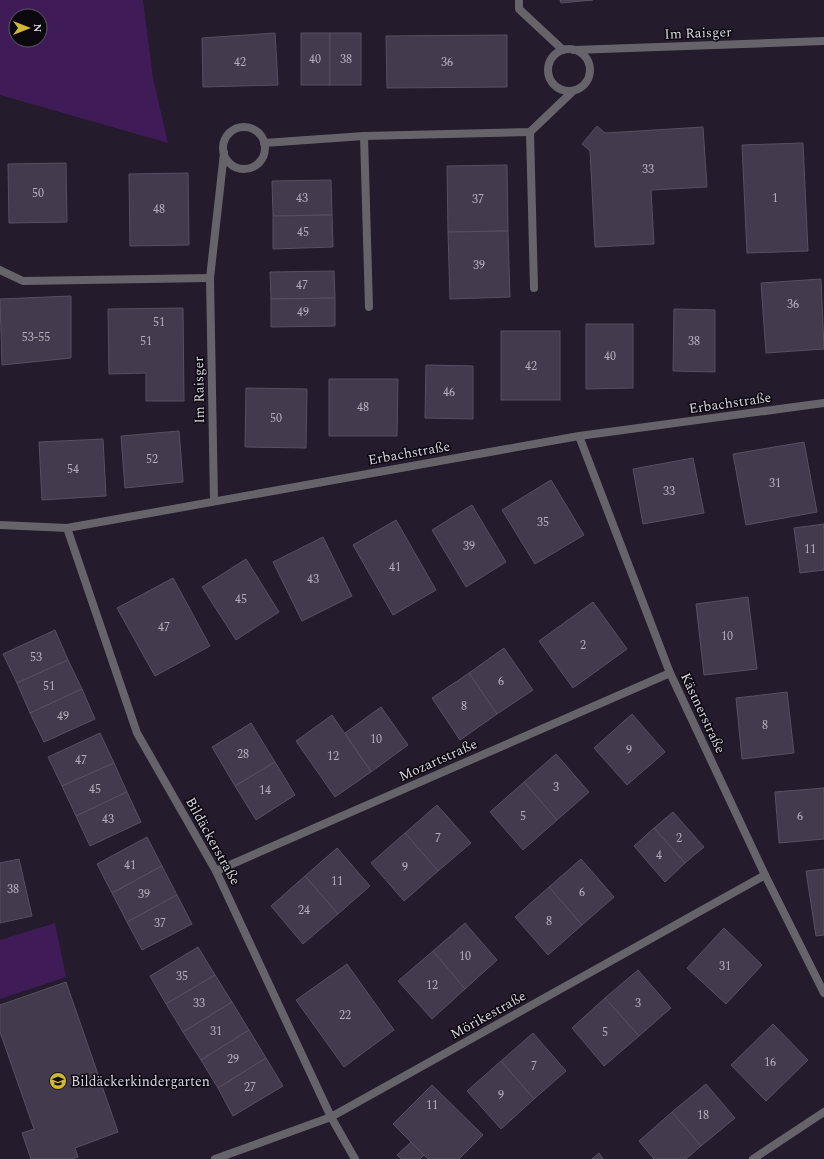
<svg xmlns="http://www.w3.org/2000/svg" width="824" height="1159" font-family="Spectral,serif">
<rect width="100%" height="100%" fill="#241b2c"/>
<g fill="#3f1b58" fill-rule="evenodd">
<path d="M0,0h143l10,78 15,65 -168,-48zM16,16h24v24h-24z"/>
<polygon points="55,923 66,977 0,999 0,940"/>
</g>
<g fill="#443a4d" stroke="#594f62">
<polygon points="560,0 593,0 561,3"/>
<polygon points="275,33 278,85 203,87 202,38"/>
<rect x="301" y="33" width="29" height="52"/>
<rect x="330" y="33" width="31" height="52"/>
<polygon points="507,35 507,87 387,88 386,36"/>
<polygon points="597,126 605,133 703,127 707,187 651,190 654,244 595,247 590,151 582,144"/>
<polygon points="803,143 808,251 747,253 742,145"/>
<polygon points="66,163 67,222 9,223 8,164"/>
<polygon points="507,165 508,231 448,232 447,166"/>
<polygon points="188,173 189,245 130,246 129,174"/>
<polygon points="331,180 332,215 273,216 272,181"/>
<polygon points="332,215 333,247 273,249 273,216"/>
<polygon points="508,231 510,297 450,299 448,232"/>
<polygon points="334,271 335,298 271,299 270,272"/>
<polygon points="821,279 824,349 766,353 761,283"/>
<polygon points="71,296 71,358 2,365 0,299"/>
<polygon points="335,298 335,326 271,327 271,299"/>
<polygon points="183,308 184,401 146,401 146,373 109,374 108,309"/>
<polygon points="674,309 715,310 715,372 673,371"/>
<polygon points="586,324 633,324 633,388 586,389"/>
<rect x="501" y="331" width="59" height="69"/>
<polygon points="426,365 473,366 473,419 425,418"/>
<polygon points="329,379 398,379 397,436 329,436"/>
<polygon points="246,388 307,389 306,448 245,447"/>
<polygon points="179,431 183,482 125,488 121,436"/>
<polygon points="103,439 106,496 42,500 39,442"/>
<polygon points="804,442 817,512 746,525 733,454"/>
<polygon points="693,458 704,513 643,524 633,469"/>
<polygon points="551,480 584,535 535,564 502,510"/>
<polygon points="472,505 506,562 466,587 432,530"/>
<polygon points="396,520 436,590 393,615 353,545"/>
<polygon points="824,524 824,570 800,573 794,528"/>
<polygon points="323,537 352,596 302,621 273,562"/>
<polygon points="246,559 279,612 236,640 202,587"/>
<polygon points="173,578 210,646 155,676 117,608"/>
<polygon points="748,597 757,669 704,675 696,604"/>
<polygon points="593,602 627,649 573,688 539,641"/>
<polygon points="55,630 68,660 17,683 3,654"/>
<polygon points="504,648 533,690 497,714 469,673"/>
<polygon points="68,660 82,689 30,713 17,683"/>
<polygon points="469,673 497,714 460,740 432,698"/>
<polygon points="82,689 95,719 44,742 30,713"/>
<polygon points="787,692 794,753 742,759 736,698"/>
<polygon points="381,707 408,745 371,772 345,733"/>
<polygon points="632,714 665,752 627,785 594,748"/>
<polygon points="332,715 371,772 335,797 296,741"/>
<polygon points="251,723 275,762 235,786 212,747"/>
<polygon points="100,733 114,763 62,786 48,757"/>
<polygon points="556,754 589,792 557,820 524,782"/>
<polygon points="275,762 295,795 256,820 235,786"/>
<polygon points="114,763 127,792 76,816 62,786"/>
<polygon points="524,782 557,820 523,850 490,812"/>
<polygon points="824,788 824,839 779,843 775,792"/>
<polygon points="127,792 141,822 90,846 76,816"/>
<polygon points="437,805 471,843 438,871 405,833"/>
<polygon points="673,812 704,847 685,863 654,828"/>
<polygon points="654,828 685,863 665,882 634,846"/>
<polygon points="405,833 438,871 404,901 371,863"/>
<polygon points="147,837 162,866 112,893 97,864"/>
<polygon points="337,848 370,886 338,914 305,876"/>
<polygon points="19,859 32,916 0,923 0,863"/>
<polygon points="581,859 614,897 582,925 549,887"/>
<polygon points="162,866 177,895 127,922 112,893"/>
<polygon points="824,869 824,935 816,936 806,871"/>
<polygon points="305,876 338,914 303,944 271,906"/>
<polygon points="549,887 582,925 548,955 515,917"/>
<polygon points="177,895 192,924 142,950 127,922"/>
<polygon points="465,923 497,960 465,989 433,951"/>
<polygon points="724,928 762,965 726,1004 687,968"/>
<polygon points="198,947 215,975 166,1004 150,976"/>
<polygon points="433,951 465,989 432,1019 398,981"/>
<polygon points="347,964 394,1030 344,1067 296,1000"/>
<polygon points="638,970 671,1008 639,1036 605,998"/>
<polygon points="215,975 232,1002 183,1032 166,1004"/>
<polygon points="66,982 118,1132 75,1148 78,1157 73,1159 31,1159 22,1133 34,1129 0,1032 0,1005"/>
<polygon points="605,998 639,1036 604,1066 572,1028"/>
<polygon points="232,1002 249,1030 201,1060 183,1032"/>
<polygon points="773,1024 808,1060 766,1101 731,1065"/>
<polygon points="249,1030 266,1058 218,1088 201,1060"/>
<polygon points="533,1033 566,1071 534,1099 501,1061"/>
<polygon points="266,1058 283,1086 233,1116 218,1088"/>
<polygon points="501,1061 534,1099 501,1129 467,1091"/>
<polygon points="706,1084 735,1118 701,1146 672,1112"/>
<polygon points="432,1085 483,1135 459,1159 428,1159 393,1124"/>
<polygon points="672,1112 701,1146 686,1159 654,1159 639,1141"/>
<polygon points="411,1142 424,1155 420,1159 401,1159 397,1155"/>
<polygon points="599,1153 603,1159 592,1159"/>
</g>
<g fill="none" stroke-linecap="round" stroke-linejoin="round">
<g stroke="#67636b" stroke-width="8">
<polyline points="519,0 519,9 563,50"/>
<circle cx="569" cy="70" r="21"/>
<polyline points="574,50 824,41"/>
<circle cx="244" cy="148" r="21"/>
<polyline points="530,132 534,288"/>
<polyline points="364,136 369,307"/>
<polyline points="264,143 364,136 530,132 573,91"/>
<polyline points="0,270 23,281 210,278"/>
<polyline points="579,436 670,673 765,875 824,993"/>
<polyline points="214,501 210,278 224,153"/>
<polyline points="0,525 67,528 579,436 824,403"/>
<polyline points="67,528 137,733 216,871 331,1117 355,1159"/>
<polyline points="216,871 670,673"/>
<polyline points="215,1159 331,1117 765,875"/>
<polyline points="753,1159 824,1112"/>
</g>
</g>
<defs>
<g id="school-disc" transform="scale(0.9)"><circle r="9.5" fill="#d0b837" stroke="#0b080f"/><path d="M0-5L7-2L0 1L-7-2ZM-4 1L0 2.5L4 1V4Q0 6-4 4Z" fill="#111"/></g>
</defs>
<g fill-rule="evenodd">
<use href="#school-disc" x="58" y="1081"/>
</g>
<g text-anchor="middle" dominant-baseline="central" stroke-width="3" stroke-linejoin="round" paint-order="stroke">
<g font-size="12" fill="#b4aebb">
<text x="315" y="59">40</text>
<text x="346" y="59">38</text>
<text x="240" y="62">42</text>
<text x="447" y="62">36</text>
<text x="648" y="169">33</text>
<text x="38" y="193">50</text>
<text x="302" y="198">43</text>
<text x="775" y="198">1</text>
<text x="478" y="199">37</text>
<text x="159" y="209">48</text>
<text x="303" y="232">45</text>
<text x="479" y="265">39</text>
<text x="302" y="285">47</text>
<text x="793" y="304">36</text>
<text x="303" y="312">49</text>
<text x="159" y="322">51</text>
<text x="36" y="337">53-55</text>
<text x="146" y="341">51</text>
<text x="694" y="341">38</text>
<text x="610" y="356">40</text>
<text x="531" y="366">42</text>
<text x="449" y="392">46</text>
<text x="363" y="407">48</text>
<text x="276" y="418">50</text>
<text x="152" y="459">52</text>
<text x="73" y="469">54</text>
<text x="775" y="483">31</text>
<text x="669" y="491">33</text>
<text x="543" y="522">35</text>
<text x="469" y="546">39</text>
<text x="810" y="549">11</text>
<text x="395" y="567">41</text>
<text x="313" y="579">43</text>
<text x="241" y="599">45</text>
<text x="164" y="627">47</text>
<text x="727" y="636">10</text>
<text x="583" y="645">2</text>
<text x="36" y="657">53</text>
<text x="501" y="681">6</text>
<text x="49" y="686">51</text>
<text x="464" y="706">8</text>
<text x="63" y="716">49</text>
<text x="765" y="725">8</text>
<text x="376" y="739">10</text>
<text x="629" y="750">9</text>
<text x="243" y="754">28</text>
<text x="333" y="756">12</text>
<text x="81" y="760">47</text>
<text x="556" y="787">3</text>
<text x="95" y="789">45</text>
<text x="265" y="790">14</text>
<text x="523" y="816">5</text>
<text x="800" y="816">6</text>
<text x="108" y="819">43</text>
<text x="438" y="838">7</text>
<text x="679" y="838">2</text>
<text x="659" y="855">4</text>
<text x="130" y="865">41</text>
<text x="405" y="867">9</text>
<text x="337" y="881">11</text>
<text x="13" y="889">38</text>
<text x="582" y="892">6</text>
<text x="144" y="894">39</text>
<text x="304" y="910">24</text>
<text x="549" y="921">8</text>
<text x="160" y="923">37</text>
<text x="465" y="956">10</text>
<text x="725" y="966">31</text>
<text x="182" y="976">35</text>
<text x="432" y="985">12</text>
<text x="199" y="1003">33</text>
<text x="638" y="1003">3</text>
<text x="345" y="1015">22</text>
<text x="216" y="1031">31</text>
<text x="605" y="1032">5</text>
<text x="233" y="1059">29</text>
<text x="770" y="1062">16</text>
<text x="534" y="1066">7</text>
<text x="250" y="1087">27</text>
<text x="501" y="1095">9</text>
<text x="432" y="1105">11</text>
<text x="703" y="1115">18</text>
</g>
<g font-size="14" fill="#dad5e0" stroke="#0b080f">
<text transform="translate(698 33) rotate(-2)">Im Raisger</text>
<text transform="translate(199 390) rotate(-91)">Im Raisger</text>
<text transform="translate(730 403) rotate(-8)">Erbachstraße</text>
<text transform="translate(409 453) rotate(-10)">Erbachstraße</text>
<text transform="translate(703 713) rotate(65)">Kästnerstraße</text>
<text transform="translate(438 760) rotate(-24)">Mozartstraße</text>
<text transform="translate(213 841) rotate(61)">Bildäckerstraße</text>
<text transform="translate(488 1015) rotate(-29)">Mörikestraße</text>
</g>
<g font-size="14" fill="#dad5e0" stroke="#0b080f" text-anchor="start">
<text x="71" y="1081">Bildäckerkindergarten</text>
</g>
</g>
<g transform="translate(28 28) rotate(90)"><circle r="19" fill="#0b080f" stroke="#5e5a63"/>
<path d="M0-3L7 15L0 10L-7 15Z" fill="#d0b837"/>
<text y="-6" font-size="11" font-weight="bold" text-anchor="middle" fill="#dad5e0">N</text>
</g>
</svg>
